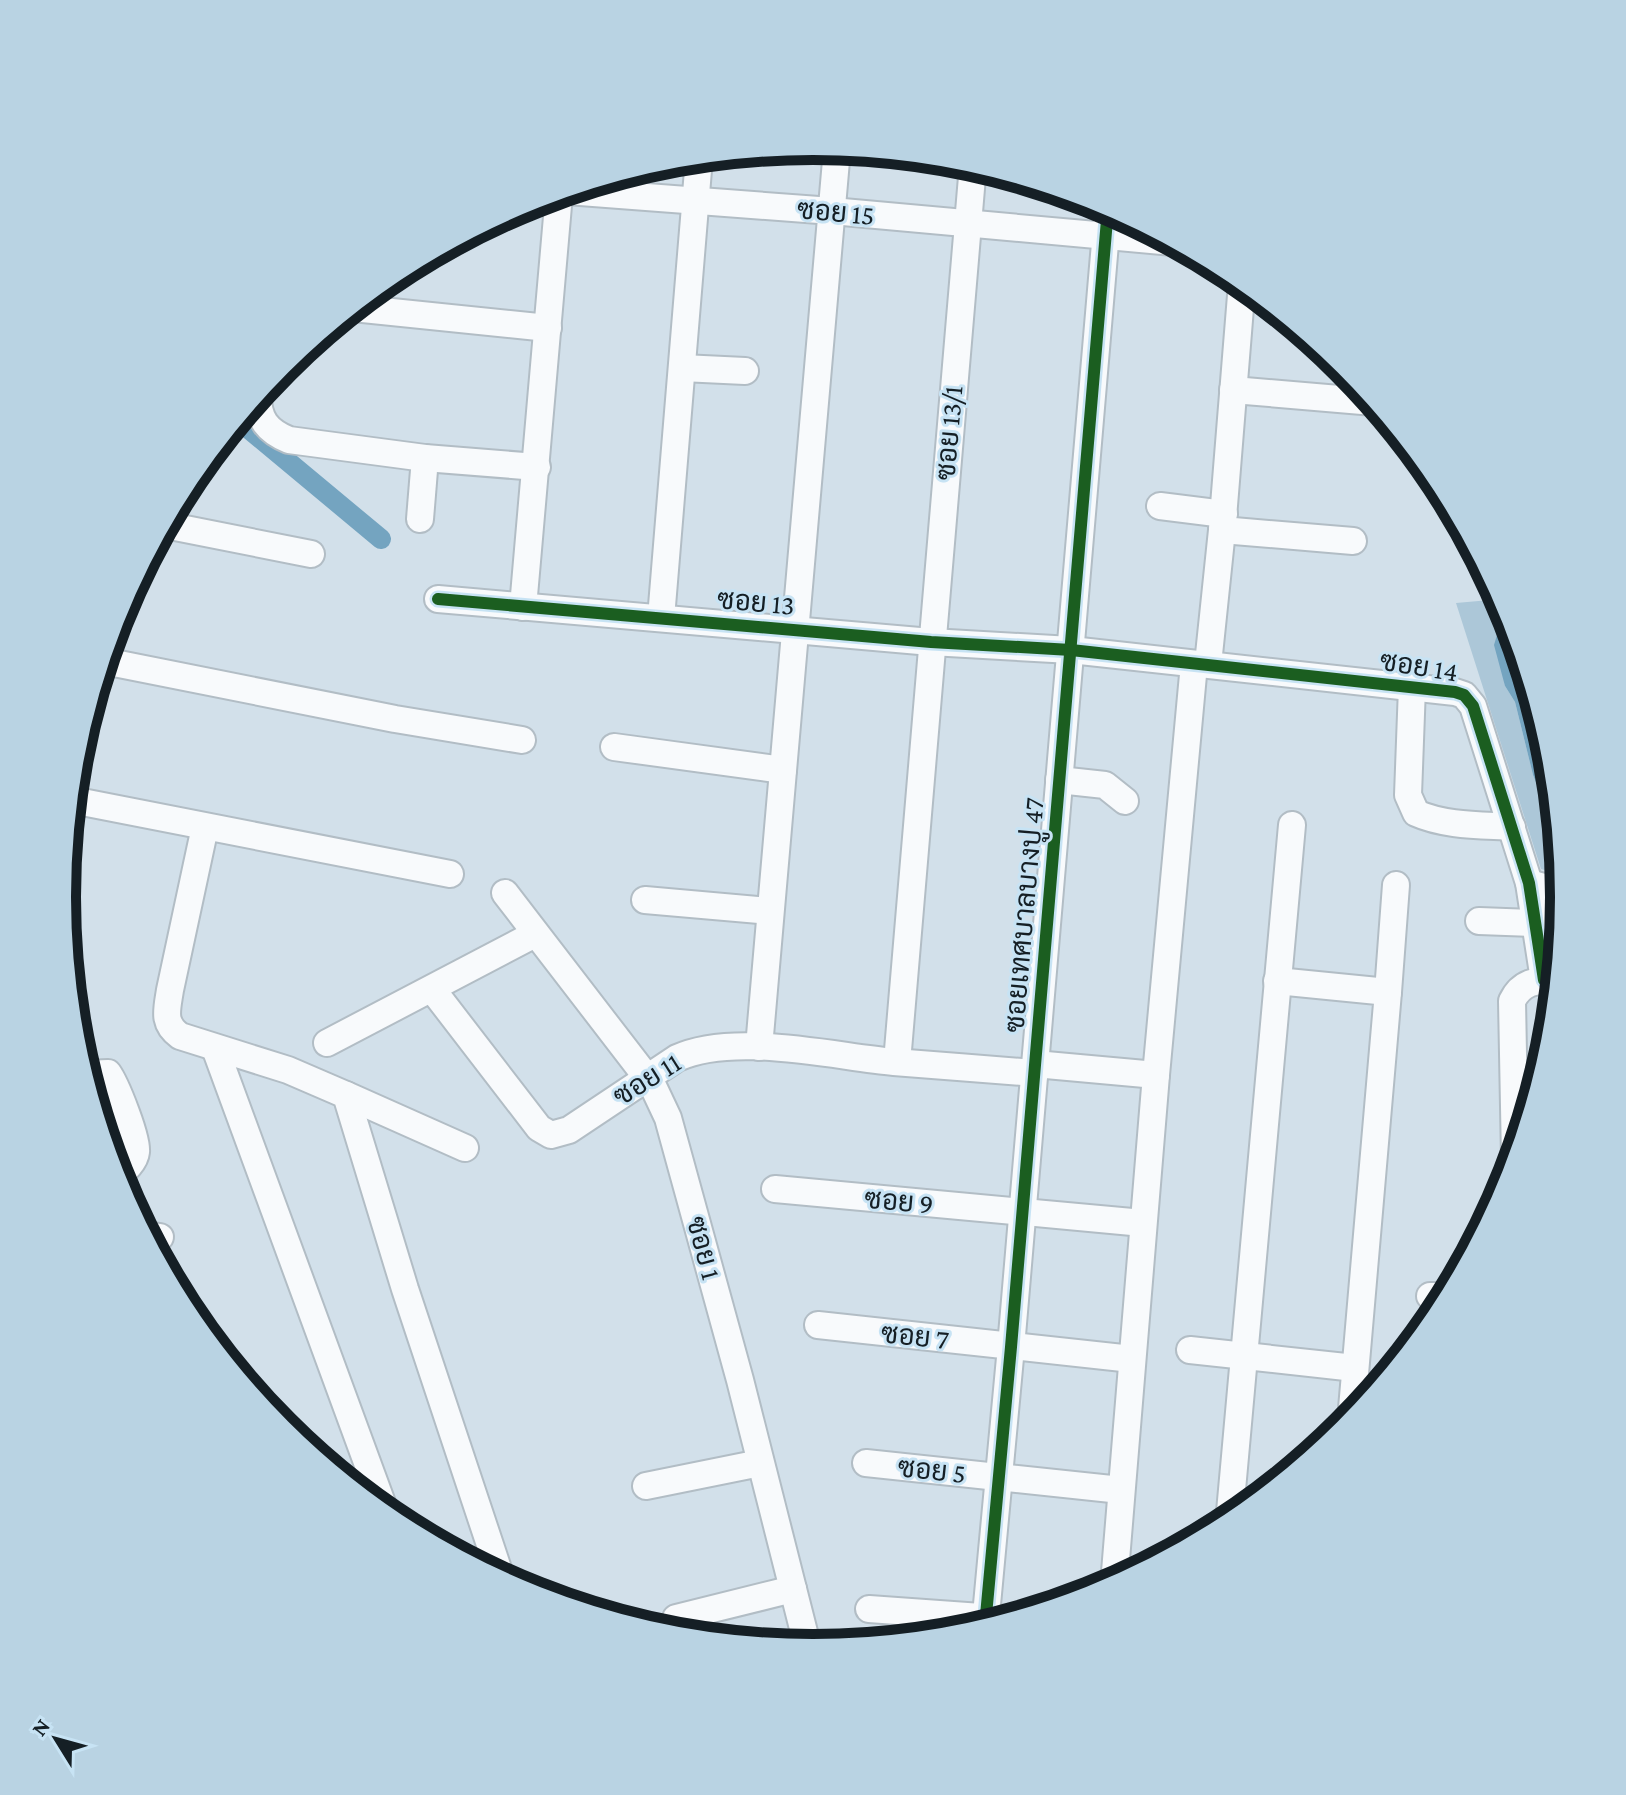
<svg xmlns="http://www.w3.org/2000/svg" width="1626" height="1795" font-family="'Crimson Pro',Sarabun,serif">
<rect width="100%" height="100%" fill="#d2e0ea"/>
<polygon fill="#acc7d8" points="1501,599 1510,622 1500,625 1505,686 1515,702 1533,775 1558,838 1562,875 1541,869 1456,603"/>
<polygon fill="#74a4c0" points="1510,622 1550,751 1558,838 1533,775 1515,702 1505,686 1494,645 1500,625"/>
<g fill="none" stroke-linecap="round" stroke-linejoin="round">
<polyline stroke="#74a4c0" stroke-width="20" points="238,420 381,539"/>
<g stroke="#b2bdc5" stroke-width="30">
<g id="minor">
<polyline points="567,191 832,211 1173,242"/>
<polyline points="353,308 548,328"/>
<polyline points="682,368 745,371"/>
<polyline points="1233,390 1374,402"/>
<path d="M258,396c0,23 9,35 31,44l136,18 112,9"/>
<polyline points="1160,506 1224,514"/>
<polyline points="420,519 425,458"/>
<polyline points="165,525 311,554"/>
<polyline points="1222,530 1353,541"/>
<polyline points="438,599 931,642 1071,650 1455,692 1464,695 1473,706 1529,883 1544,980"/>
<polyline points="523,607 559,194"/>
<polyline points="661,618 699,158"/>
<polyline points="104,661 395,719 522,740"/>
<polyline points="1208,664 1222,530 1242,283"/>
<path d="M1412,687l-4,108 8,18c29,13 65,12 96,14"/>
<polyline points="614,747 783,770"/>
<polyline points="1059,780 1105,785 1125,801"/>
<polyline points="72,800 450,874"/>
<path d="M205,827l-35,163c-3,20 -8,33 10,46l108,34 58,25 59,194 96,289"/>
<polyline points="1529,883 1563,892"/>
<polyline points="505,893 652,1084 668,1118 740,1380 808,1648"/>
<polyline points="645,900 770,911"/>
<polyline points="1479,921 1536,923"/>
<polyline points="1277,981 1388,992 1351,1420"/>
<path d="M432,989l107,139 12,7 18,-5 108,-72c57,-26 154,-2 217,4 47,4 94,7 141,11"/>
<polyline points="1388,992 1396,885"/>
<polyline points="327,1043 535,934"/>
<polyline points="759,1047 837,149"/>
<polyline points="215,1048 386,1514"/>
<polyline points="897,1062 973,165"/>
<polyline points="1035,1064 1156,1075"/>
<path d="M86,1074l22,-1c8,11 30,66 28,79 -1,10 -12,19 -19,25"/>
<polyline points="346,1095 465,1148"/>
<path d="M1515,1159l-3,-158c9,-19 24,-21 44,-21"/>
<polyline points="775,1189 1143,1223"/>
<polyline points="146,1235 160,1237"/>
<polyline points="1430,1296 1448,1296"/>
<polyline points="818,1325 1132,1359"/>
<polyline points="1190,1350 1355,1368"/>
<polyline points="866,1463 1121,1490"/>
<polyline points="646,1486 760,1463"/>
<polyline points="1229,1523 1292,825"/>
<polyline points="1114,1584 1156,1075 1194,664"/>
<polyline points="869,1609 1009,1619"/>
<polyline points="676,1618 793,1589"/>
<polyline points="985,1626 1011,1347 1108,208"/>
</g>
</g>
<use href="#minor" stroke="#f8fafc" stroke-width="26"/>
<g stroke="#c7e3f4" stroke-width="17">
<g id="cycleway">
<polyline points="438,599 931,642 1071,650 1455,692 1464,695 1473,706 1529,883 1544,980"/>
<polyline points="985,1626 1011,1347 1108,208"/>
</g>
</g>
<use href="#cycleway" stroke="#1b5e20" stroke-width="12"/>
</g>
<g text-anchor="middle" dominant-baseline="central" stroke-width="6" stroke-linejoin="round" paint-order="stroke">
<g font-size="28" fill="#151f25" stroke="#c7e3f4">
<text transform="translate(836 212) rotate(5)">ซอย 15</text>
<text transform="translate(949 433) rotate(-85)">ซอย 13/1</text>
<text transform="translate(756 602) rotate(5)">ซอย 13</text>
<text transform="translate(1419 666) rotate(9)">ซอย 14</text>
<text transform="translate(1024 915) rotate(-85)">ซอยเทศบาลบางปู 47</text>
<text transform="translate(647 1079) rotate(-32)">ซอย 11</text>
<text transform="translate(899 1201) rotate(5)">ซอย 9</text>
<text transform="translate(704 1248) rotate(75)">ซอย 1</text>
<text transform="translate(915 1336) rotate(6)">ซอย 7</text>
<text transform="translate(932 1470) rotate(6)">ซอย 5</text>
</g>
</g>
<path d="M0 0H1626V1795H0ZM76 897a737 737 0 1 1 1474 0a737 737 0 1 1-1474 0Z" fill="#b9d3e3" fill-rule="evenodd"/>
<path fill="none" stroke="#151f25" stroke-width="10" d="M76 897a737 737 0 1 1 1474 0a737 737 0 1 1-1474 0Z"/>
<g transform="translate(56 1739) rotate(307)" stroke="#c7e3f4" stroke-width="6" paint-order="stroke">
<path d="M0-6L14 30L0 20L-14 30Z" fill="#151f25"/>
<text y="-12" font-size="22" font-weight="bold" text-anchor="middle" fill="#151f25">N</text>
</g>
</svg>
